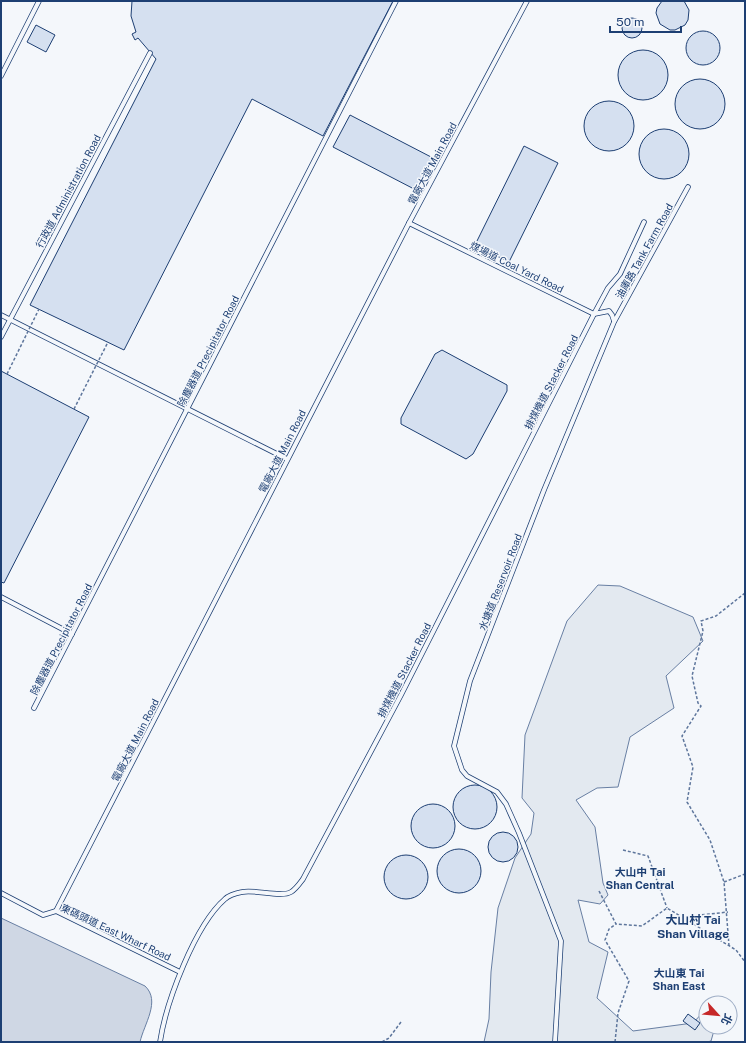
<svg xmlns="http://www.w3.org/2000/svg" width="746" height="1043" font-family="'Public Sans','Noto Sans TC',sans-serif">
<rect width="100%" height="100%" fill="#f4f7fb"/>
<polygon fill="#e3e9f0" stroke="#687fa3" points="598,585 620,586 693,617 703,641 666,676 674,708 630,737 618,787 597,788 576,800 595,827 603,883 608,895 600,904 578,900 589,942 608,952 597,998 633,1031 693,1023 706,1009 706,1027 715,1027 711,1041 707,1042 484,1042 489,1019 491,972 498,908 515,858 531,834 534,813 522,798 525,735 567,621"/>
<path fill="#cfd7e4" stroke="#687fa3" d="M1,918l144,68c16,15 -1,38 -5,56h-139z"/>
<g fill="#d5e0f0" stroke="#1d3f73">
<polygon points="132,1 393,1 323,136 252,99 124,350 30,305 156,59 138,38 135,40 132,34 136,32 131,16"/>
<polygon points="662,1 684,1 689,10 688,20 685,25 675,30 670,30 660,24 656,13 657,8"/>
<circle cx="632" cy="28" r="10"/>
<polygon points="36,25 55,35 46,52 27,42"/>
<circle cx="703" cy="48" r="17"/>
<circle cx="643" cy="75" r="25"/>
<circle cx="700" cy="104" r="25"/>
<circle cx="609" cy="126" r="25"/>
<polygon points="350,115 433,158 416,190 333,147"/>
<circle cx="664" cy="154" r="25"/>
<polygon points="524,146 558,163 509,262 475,245"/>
<polygon points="442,350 507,385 507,391 473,454 466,459 401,424 401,418 435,354"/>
<polygon points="1,371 89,417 4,583 1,582"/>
<circle cx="475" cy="807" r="22"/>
<circle cx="433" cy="826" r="22"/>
<circle cx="503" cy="847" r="15"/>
<circle cx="459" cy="871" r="22"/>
<circle cx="406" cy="877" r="22"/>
<polygon points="688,1014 700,1023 695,1030 683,1021"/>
</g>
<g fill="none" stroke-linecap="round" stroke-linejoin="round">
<g stroke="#1d3f73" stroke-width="5.5">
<g id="service">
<polyline points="1,76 39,1"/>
<polyline points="409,223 594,314 609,311 612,315 614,321"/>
<polyline points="1,315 287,459"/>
<polyline points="1,337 150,53"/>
<polyline points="1,597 72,634"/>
<polyline points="34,708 396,1"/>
<polyline points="1,893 43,915 56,911 180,972"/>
<polyline points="56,911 409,223 527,1"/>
<path d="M160,1042c6,-40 35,-117 65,-143 4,-4 12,-6 17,-7 13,-3 39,6 49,0 5,-3 9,-9 12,-13l98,-184 193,-381 14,-26 12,-14 24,-52"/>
<polyline points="555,1042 561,941 519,833 506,804 497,792 467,776 462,770 454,746 470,681 544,490 614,322 688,187"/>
</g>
</g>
<g stroke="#5e769c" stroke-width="1.5" stroke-dasharray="3 2" stroke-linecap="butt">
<polyline points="623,850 648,856 667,908"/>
<polyline points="724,882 745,874"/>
<polyline points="599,891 616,924 642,926 667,908 736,950 745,962"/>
<polyline points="682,917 728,912"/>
<polyline points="729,946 724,882 710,840 687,802 693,767 682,736 701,706 698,703 692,676 703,631 701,621 716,616 745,593"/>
<polyline points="382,1042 389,1038 401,1022"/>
<polyline points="615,1042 618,1013 629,981 605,940 609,929 616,924"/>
</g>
<use href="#service" stroke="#f4f7fb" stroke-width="4"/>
<g stroke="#5e769c" stroke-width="1.5" stroke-dasharray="3 2" stroke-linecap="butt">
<polyline points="7,374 39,309"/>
<polyline points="74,409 108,342"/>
</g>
</g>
<g text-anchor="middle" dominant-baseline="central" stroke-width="3" stroke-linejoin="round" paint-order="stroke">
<g font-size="10" fill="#1d3f73" stroke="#f4f7fb">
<text transform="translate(432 163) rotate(-62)">電廠大道 Main Road</text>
<text transform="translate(68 191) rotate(-62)">行政道 Administration Road</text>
<text transform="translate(644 251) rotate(-61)">油庫路 Tank Farm Road</text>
<text transform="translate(517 267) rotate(26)">煤場道 Coal Yard Road</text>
<text transform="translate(208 351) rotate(-63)">除塵器道 Precipitator Road</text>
<text transform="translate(551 382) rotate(-63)">排煤機道 Stacker Road</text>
<text transform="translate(282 451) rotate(-63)">電廠大道 Main Road</text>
<text transform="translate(500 582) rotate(-69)">水塘道 Reservoir Road</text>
<text transform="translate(61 639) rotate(-63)">除塵器道 Precipitator Road</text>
<text transform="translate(404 670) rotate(-63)">排煤機道 Stacker Road</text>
<text transform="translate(135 740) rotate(-63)">電廠大道 Main Road</text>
<text transform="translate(116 932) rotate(25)">東碼頭道 East Wharf Road</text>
</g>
<g font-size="11" font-weight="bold" fill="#1d3f73" stroke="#f4f7fb">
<text x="640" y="872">大山中 Tai<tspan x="640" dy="13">Shan Central</tspan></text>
<text x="679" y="973">大山東 Tai<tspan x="679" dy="13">Shan East</tspan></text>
</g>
<g font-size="12" font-weight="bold" fill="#1d3f73" stroke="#f4f7fb">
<text x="693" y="920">大山村 Tai<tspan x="693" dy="14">Shan Village</tspan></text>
</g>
</g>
<rect width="746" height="1043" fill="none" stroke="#1d3f73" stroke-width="4"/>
<g transform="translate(718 1015) rotate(117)"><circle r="19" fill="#f4f7fb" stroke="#9eadc5"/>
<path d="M0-3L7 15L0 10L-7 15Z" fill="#c62828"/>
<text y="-6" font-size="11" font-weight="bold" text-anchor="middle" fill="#1d3f73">北</text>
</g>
<path d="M610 26v6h71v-6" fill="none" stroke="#1d3f73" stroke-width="2"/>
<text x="616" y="26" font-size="12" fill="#1d3f73" stroke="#f4f7fb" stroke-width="3" paint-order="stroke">50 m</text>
</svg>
